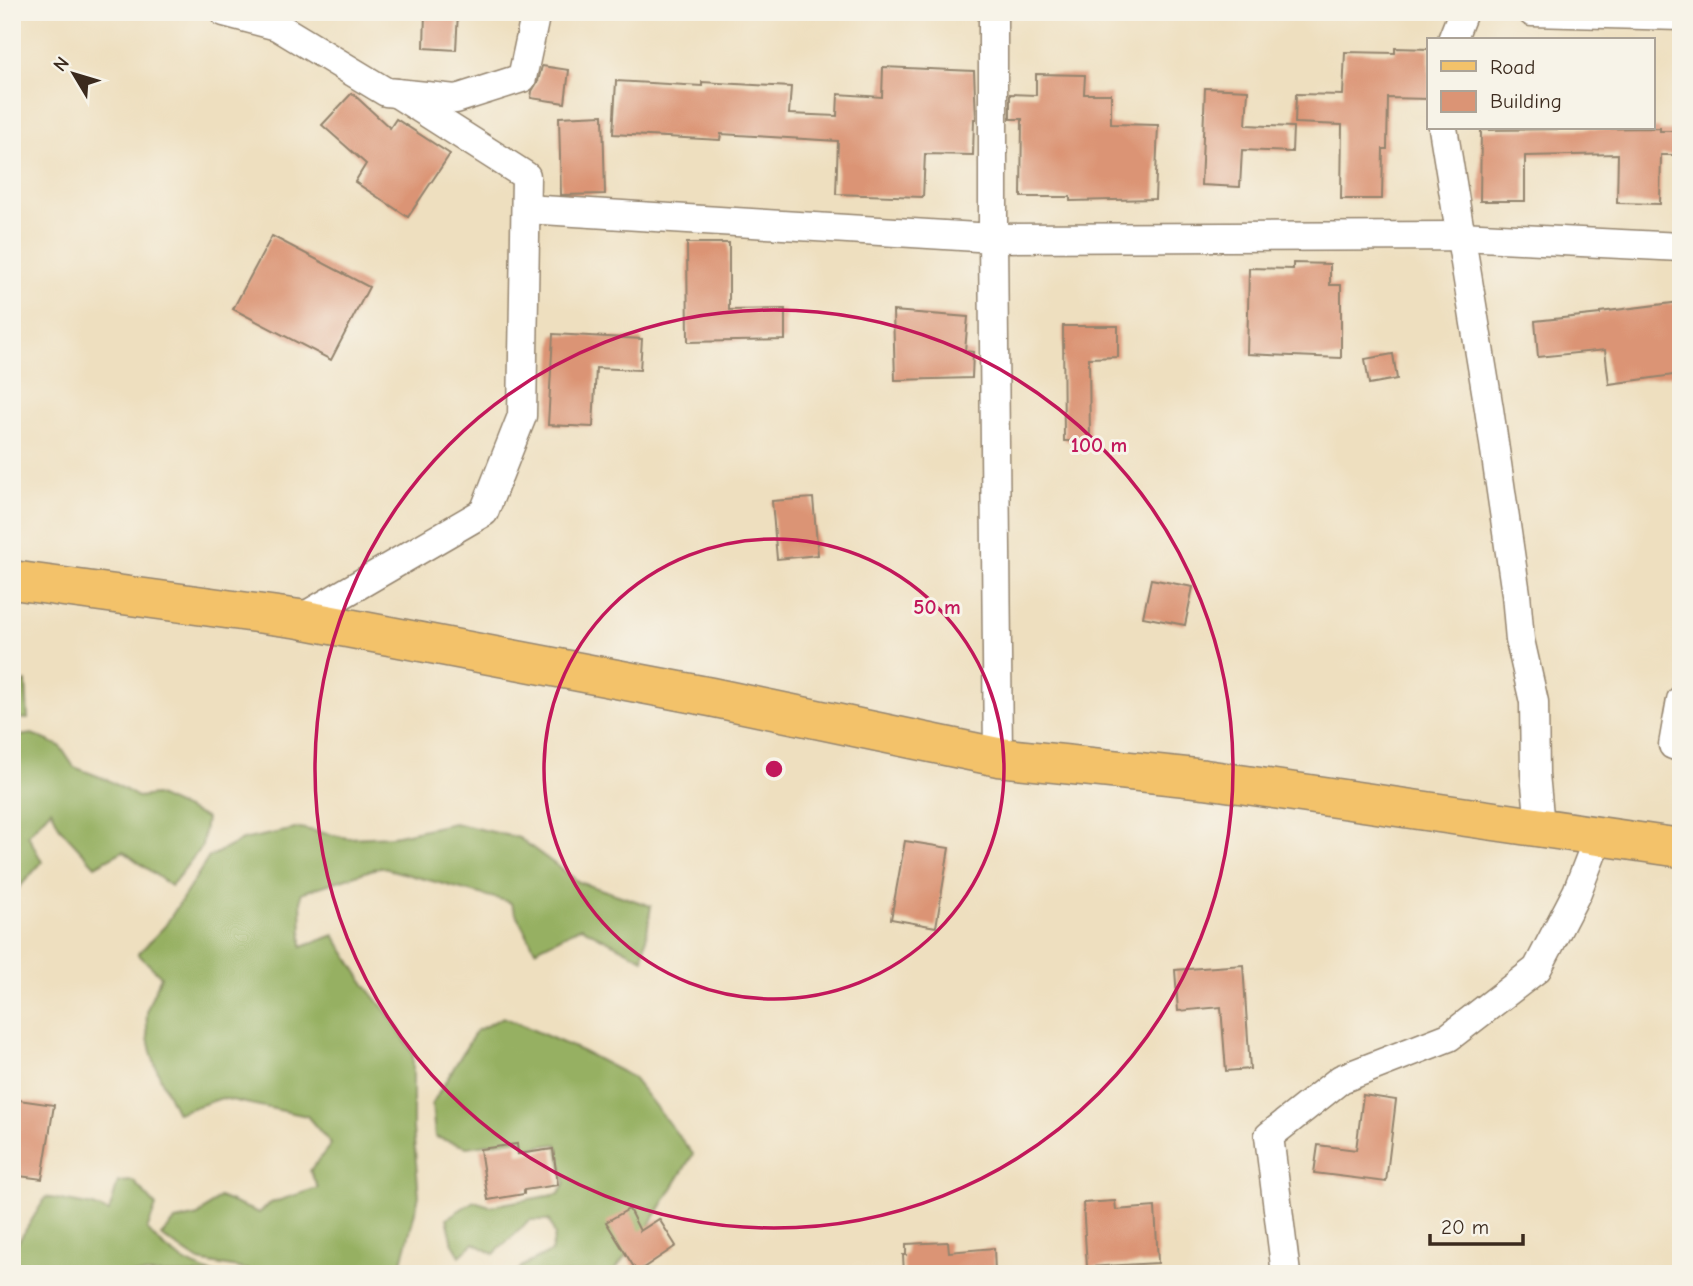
<svg xmlns="http://www.w3.org/2000/svg" width="1693" height="1286" font-family="'Comic Neue',sans-serif">
<rect width="100%" height="100%" fill="#f7f3e8"/>
<filter id="ink" filterUnits="userSpaceOnUse"><feTurbulence type="fractalNoise" baseFrequency=".0143" numOctaves="2"/><feDisplacementMap in="SourceGraphic" scale="14" xChannelSelector="R" yChannelSelector="G"/><feConvolveMatrix kernelMatrix="1 2 1 2 8 2 1 2 1" color-interpolation-filters="sRGB"/></filter>
<filter id="wash" filterUnits="userSpaceOnUse"><feTurbulence type="fractalNoise" baseFrequency=".00686" numOctaves="4" result="noise"/><feDisplacementMap in="SourceGraphic" scale="28" xChannelSelector="R" yChannelSelector="G"/><feGaussianBlur stdDeviation="1.57" result="paint"/><feColorMatrix in="noise" values="0 0 0 0 0 0 0 0 0 0 0 0 0 0 0 0 0 1.4 0 .05"/><feComposite in="paint" operator="in"/></filter>
<g filter="url(#wash)">
<rect width="100%" height="100%" fill="#eedfbf"/>
<g fill="#96b062" stroke="#686d40" stroke-width="2">
<polygon points="26,682 28,719 12,718 12,686"/>
<polygon points="32,734 60,746 74,767 108,780 138,797 155,795 206,818 202,846 171,886 123,851 95,866 60,828 51,809 28,835 42,862 16,891 12,892 12,737"/>
<path d="M454,823l65,15 60,44 72,24 -8,53 -62,-32 -46,23 -25,-48 -130,-35 -79,26 1,54 32,-12 32,51 29,37 18,31v74l6,68 -20,78h-128l-72,-13 -38,-25 14,-15 23,-5 21,-19 40,16 12,-10 47,-15 -8,-17 21,-27 -24,-28 -85,-18 -45,15c-15,-31 -33,-64 -30,-100 1,-12 10,-25 14,-37l-23,-22 27,-28 44,-69 33,-17 58,-12 47,10 46,-2z"/>
<polygon points="503,1017 584,1052 632,1077 693,1154 649,1226 612,1274 517,1274 521,1267 551,1252 555,1235 549,1220 530,1220 494,1254 474,1243 460,1256 453,1244 447,1218 474,1201 490,1206 559,1194 565,1183 557,1144 527,1148 520,1139 467,1147 435,1137 432,1104 476,1031"/>
<path d="M133,1181l23,25 -9,24c20,22 40,36 68,44h-104l-6,-3 -13,3h-80v-22l34,-55 47,9 16,6 9,-30z"/>
</g>
<g id="blocks">
<g fill="#db9475">
<polygon points="425,12 458,12 456,50 424,48"/>
<polygon points="1395,48 1429,49 1429,99 1388,98 1387,149 1383,149 1382,199 1341,199 1342,125 1295,123 1296,94 1343,95 1345,52 1395,53"/>
<polygon points="542,66 569,70 565,103 531,98 532,91 538,81"/>
<polygon points="883,67 974,71 976,119 974,119 973,155 925,154 923,197 836,194 838,141 721,134 720,140 613,134 616,81 702,86 702,82 791,87 789,114 837,116 838,94 882,97"/>
<polygon points="1036,74 1085,75 1084,94 1111,94 1111,124 1158,125 1155,199 1070,201 1070,197 1021,197 1022,119 1010,119 1010,94 1036,95"/>
<polygon points="1205,88 1248,90 1246,125 1293,127 1292,152 1242,150 1240,187 1201,185"/>
<polygon points="352,93 390,128 396,119 450,154 408,217 355,182 366,164 322,125"/>
<polygon points="603,115 605,194 561,195 559,117"/>
<polygon points="1660,128 1660,131 1681,131 1681,155 1661,155 1660,204 1617,203 1618,154 1525,156 1525,201 1480,201 1481,130"/>
<polygon points="272,236 369,287 331,360 233,309"/>
<polygon points="687,243 729,243 729,310 785,309 785,340 688,342"/>
<polygon points="1293,263 1330,264 1330,285 1341,285 1341,358 1247,354 1249,268 1293,269"/>
<polygon points="1681,302 1681,374 1609,384 1605,350 1538,357 1535,321 1600,314 1600,312"/>
<polygon points="893,311 968,317 965,351 973,352 972,378 895,380"/>
<polygon points="1063,326 1118,326 1118,357 1089,358 1090,441 1064,441"/>
<polygon points="553,334 642,339 640,370 596,368 593,427 548,425"/>
<polygon points="1393,354 1397,379 1369,384 1365,359"/>
<polygon points="813,498 818,555 777,559 772,501"/>
<polygon points="1151,579 1193,587 1185,625 1143,617"/>
<polygon points="905,841 949,848 936,927 891,919"/>
<polygon points="1243,965 1250,1069 1226,1071 1221,1007 1178,1011 1175,970"/>
<polygon points="1363,1095 1396,1100 1386,1182 1314,1173 1318,1145 1356,1150"/>
<polygon points="12,1099 54,1105 42,1179 12,1175"/>
<polygon points="517,1144 518,1154 553,1149 558,1185 524,1190 524,1194 488,1200 480,1149"/>
<polygon points="1115,1201 1116,1210 1155,1207 1158,1263 1087,1267 1083,1203"/>
<polygon points="629,1209 640,1231 659,1219 676,1246 637,1272 606,1222"/>
<polygon points="948,1242 949,1252 994,1248 995,1272 904,1274 903,1255 906,1255 906,1244"/>
</g>
</g>
</g>
<g filter="url(#ink)">
<use href="#blocks" fill-opacity="0" stroke="#94846e" stroke-width="2"/>
<g fill="none" stroke-linecap="round" stroke-linejoin="round">
<g stroke="#94846e" stroke-width="31">
<g id="street">
<polyline points="224,12 277,26 386,92 456,99 522,78 536,12"/>
<polyline points="993,12 993,238 1461,236 1681,247"/>
<polyline points="1532,12 1681,16"/>
<polyline points="1452,40 1463,12"/>
<polyline points="1443,128 1489,409 1516,594 1520,640 1534,702 1535,774 1540,826"/>
<polyline points="526,209 993,238 998,757"/>
<polyline points="300,619 484,512 522,416 526,176 396,93"/>
<polyline points="1681,700 1673,745 1681,748"/>
<polyline points="1286,1274 1269,1136 1341,1079 1449,1037 1537,969 1577,892 1599,835"/>
</g>
</g>
<g stroke="#94846e" stroke-width="41">
<polyline id="primary" points="12,580 300,619 711,697 998,757 1205,779 1681,848"/>
</g>
<use href="#street" stroke="#fff" stroke-width="28"/>
<use href="#primary" stroke="#f3c26a" stroke-width="38"/>
</g>
</g>
<g fill="none" stroke="#c2185b" stroke-width="3.5">
<circle cx="774" cy="769" r="230"/>
<circle cx="774" cy="769" r="459"/>
</g>
<circle cx="774" cy="769" r="10" fill="#c2185b" stroke="#f7f3e8" stroke-width="3.5"/>
<g font-size="21" text-anchor="middle" font-weight="bold" fill="#c2185b" stroke="#f7f3e8" stroke-width="6" stroke-linejoin="round" paint-order="stroke">
<text x="1099" y="452">100 m</text>
<text x="937" y="614">50 m</text>
</g>
<rect width="1693" height="1286" fill="none" stroke="#f7f3e8" stroke-width="42"/>
<rect x="1427" y="38" width="228" height="91" fill="#f7f3e8" stroke="#aca397" stroke-width="2"/>
<rect x="1441" y="61" width="35" height="10" fill="#f3c26a" stroke="#aca397" stroke-width="2"/>
<text x="1490" y="74" font-size="21" fill="#3b2a1e">Road</text>
<rect x="1441" y="91" width="35" height="21" fill="#db9475" stroke="#aca397" stroke-width="2"/>
<text x="1490" y="108" font-size="21" fill="#3b2a1e">Building</text>
<g transform="translate(74 74) rotate(308)" stroke="#f7f3e8" stroke-width="5" paint-order="stroke">
<path d="M0-5L12 26L0 18L-12 26Z" fill="#3b2a1e"/>
<text y="-10" font-size="19" font-weight="bold" text-anchor="middle" fill="#3b2a1e">N</text>
</g>
<path d="M1430 1234v10h93v-10" fill="none" stroke="#3b2a1e" stroke-width="3.5"/>
<text x="1441" y="1234" font-size="21" fill="#3b2a1e" stroke="#f7f3e8" stroke-width="5" paint-order="stroke">20 m</text>
</svg>
